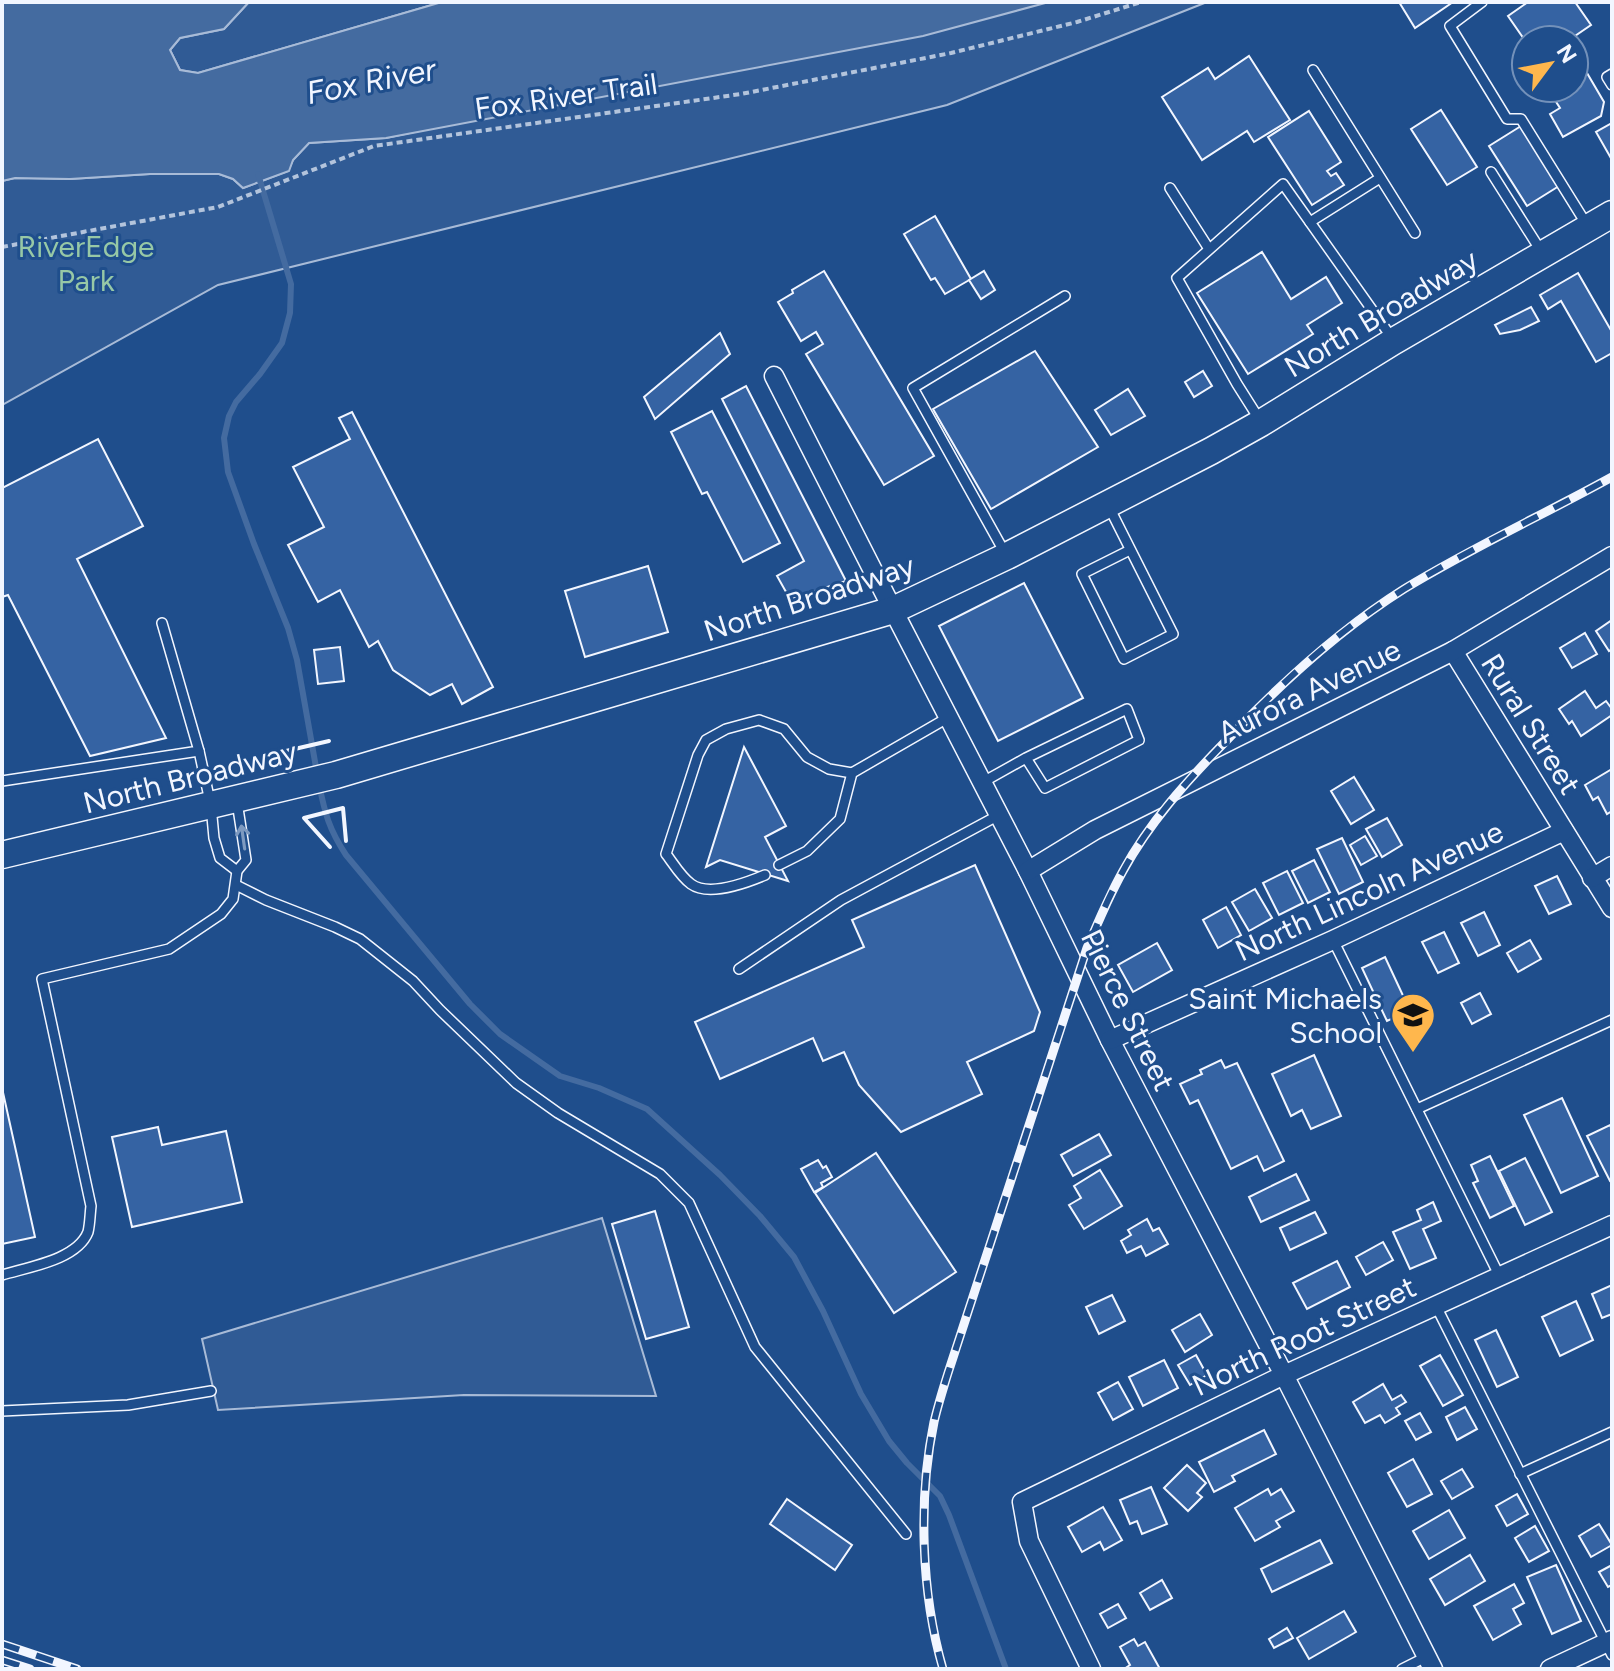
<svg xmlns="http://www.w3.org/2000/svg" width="1614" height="1671" font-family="Figtree,sans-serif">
<rect width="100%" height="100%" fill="#1f4e8c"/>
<g fill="#305b95" stroke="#a8bbd7" stroke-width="2">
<polygon points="249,2 442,2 198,73 180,70 170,50 180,38 224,29"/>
<polygon points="1034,2 1207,2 947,105 218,285 2,405 2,181 15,178 70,179 150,174 219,174 233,179 243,188 288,171 293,160 309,143 386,138"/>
<polygon points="602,1218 656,1396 464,1395 218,1410 202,1339"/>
</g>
<polygon fill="#446ba0" stroke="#a8bbd7" stroke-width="2" points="2,2 249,2 224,29 180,38 170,50 180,70 198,73 442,2 1049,2 923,36 386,138 309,143 293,160 289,171 243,188 233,179 219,174 150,174 70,179 15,178 2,181"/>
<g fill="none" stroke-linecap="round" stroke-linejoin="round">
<g stroke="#446ba0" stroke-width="6">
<polyline points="258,174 291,284 290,313 282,343 260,374 236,402 229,416 224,438 228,472 254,544 288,628 297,660 317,773"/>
<path d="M319,784c6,30 10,45 27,71l124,149 30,30 60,42 39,12 48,21 73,66 40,41 34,41 29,54 38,83 28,47 18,22 33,33 9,19 57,154"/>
</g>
</g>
<g fill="#3563a3" stroke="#f2f6ff" stroke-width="2">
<polygon points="1399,2 1453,2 1415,28"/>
<polygon points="1528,2 1575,2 1591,25 1569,40 1526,40 1526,42 1508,16"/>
<polygon points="1249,56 1290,120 1254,142 1247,131 1202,160 1162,97 1208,68 1215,79"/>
<polygon points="1587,73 1604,102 1601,116 1563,137 1550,114 1560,108 1551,94 1562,88 1574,88 1574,81"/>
<polygon points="1441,110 1477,167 1447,185 1411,129"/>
<polygon points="1309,111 1341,162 1327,171 1331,176 1336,173 1344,185 1312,205 1268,137"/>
<polygon points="1612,123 1612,160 1596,132"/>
<polygon points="1521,126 1559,186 1527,206 1489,146"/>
<polygon points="935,216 971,279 945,294 935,278 931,280 904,234"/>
<polygon points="1262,252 1291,299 1326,277 1342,303 1307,325 1313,334 1248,374 1197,293"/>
<polygon points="824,271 934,456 884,485 806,354 823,344 816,332 801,341 778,302 793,293 792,290"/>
<polygon points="984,271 995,290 981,299 969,280"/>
<polygon points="1578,273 1612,332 1612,353 1596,362 1561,301 1548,309 1540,295"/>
<polygon points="1531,307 1539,321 1520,330 1500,334 1495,325"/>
<polygon points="720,333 730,354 655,419 644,397"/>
<polygon points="1035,351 1098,447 991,509 933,409"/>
<polygon points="1203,371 1212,386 1194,397 1185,382"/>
<polygon points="746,386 846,581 790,599 777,576 804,561 722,399"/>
<polygon points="1128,389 1145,416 1111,435 1095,410"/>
<polygon points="712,411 780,543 743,562 707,492 702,494 671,432"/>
<polygon points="352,412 493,687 462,704 452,684 430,695 393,670 378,641 369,647 340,590 318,602 288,545 324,527 293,467 350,439 339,418"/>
<polygon points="98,439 143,526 77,559 166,738 90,756 8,595 2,597 2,488"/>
<polygon points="648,566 668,632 585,657 565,591"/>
<polygon points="1024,583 1083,698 998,741 939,626"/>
<polygon points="1612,620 1612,649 1609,651 1596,631"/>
<polygon points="1585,633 1597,654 1572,668 1560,648"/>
<polygon points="340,647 344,681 318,684 314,650"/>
<polygon points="1585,691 1596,708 1606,701 1612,709 1612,715 1581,736 1572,721 1569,724 1559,709"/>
<polygon points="744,747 786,826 765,837 788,881 720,860 706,867"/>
<polygon points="1612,769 1612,811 1607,814 1598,797 1593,800 1585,785"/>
<polygon points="1354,777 1374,810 1351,824 1331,791"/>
<polygon points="1387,818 1402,845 1382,857 1366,829"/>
<polygon points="1365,836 1377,856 1361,865 1350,845"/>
<polygon points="1342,838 1363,882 1339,894 1317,849"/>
<polygon points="1314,860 1330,892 1308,903 1292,871"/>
<polygon points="975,865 1040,1012 1034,1031 967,1062 982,1094 901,1132 859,1085 844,1052 823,1061 813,1038 720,1079 695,1022 864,947 852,920"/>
<polygon points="1287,871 1303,903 1279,915 1263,883"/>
<polygon points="1557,876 1571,904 1549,914 1535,886"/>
<polygon points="1255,889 1272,918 1249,931 1232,902"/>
<polygon points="1226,907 1241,935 1218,948 1203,920"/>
<polygon points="1484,912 1500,945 1478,956 1461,923"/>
<polygon points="1444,932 1459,963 1438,973 1422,942"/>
<polygon points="1530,940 1541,959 1518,972 1507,953"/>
<polygon points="1157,943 1172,970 1133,992 1118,965"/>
<polygon points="1385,957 1406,1002 1396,1006 1400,1015 1387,1021 1362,968"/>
<polygon points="1480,993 1491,1014 1472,1024 1461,1003"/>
<polygon points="1314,1055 1341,1116 1311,1129 1302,1110 1291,1116 1272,1074"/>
<polygon points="1221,1060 1225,1068 1237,1063 1284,1161 1264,1171 1257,1156 1231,1169 1198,1100 1190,1104 1180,1084 1202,1074 1200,1070"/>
<polygon points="2,1088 35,1237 2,1244"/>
<polygon points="1562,1098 1598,1176 1561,1193 1524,1115"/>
<polygon points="1610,1125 1612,1130 1612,1180 1610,1181 1587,1136"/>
<polygon points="158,1127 162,1145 226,1131 242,1202 132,1227 112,1137"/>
<polygon points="1099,1134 1111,1155 1073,1176 1061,1155"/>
<polygon points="876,1153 956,1272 894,1313 815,1193"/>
<polygon points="1490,1156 1514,1206 1490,1218 1473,1183 1478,1181 1471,1165"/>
<polygon points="1525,1158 1552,1212 1525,1225 1499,1171"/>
<polygon points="818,1160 823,1168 826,1166 832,1177 821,1183 823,1187 814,1192 801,1169"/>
<polygon points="1100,1170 1122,1206 1084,1229 1069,1205 1081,1198 1074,1186"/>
<polygon points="1296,1174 1309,1200 1261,1222 1249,1197"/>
<polygon points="1433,1202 1441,1221 1423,1229 1436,1258 1410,1269 1393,1232 1421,1220 1417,1210"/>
<polygon points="655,1211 689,1327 646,1339 612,1224"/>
<polygon points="1315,1212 1326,1233 1290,1250 1280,1228"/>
<polygon points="1147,1219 1153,1231 1159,1228 1168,1244 1146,1256 1141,1246 1127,1253 1121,1241 1131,1235 1128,1230"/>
<polygon points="1383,1242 1393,1260 1366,1275 1356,1257"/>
<polygon points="1337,1261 1350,1287 1307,1309 1293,1283"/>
<polygon points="1612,1285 1612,1314 1602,1318 1592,1294"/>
<polygon points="1112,1295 1125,1321 1099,1334 1086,1307"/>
<polygon points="1576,1301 1593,1340 1560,1356 1542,1317"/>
<polygon points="1200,1314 1212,1335 1185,1352 1172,1330"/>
<polygon points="1496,1330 1518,1377 1497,1387 1475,1340"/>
<polygon points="1196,1355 1207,1375 1190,1385 1178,1365"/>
<polygon points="1440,1355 1463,1395 1443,1406 1420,1366"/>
<polygon points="1164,1360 1178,1388 1143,1406 1129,1377"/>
<polygon points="1118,1382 1133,1409 1113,1420 1098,1393"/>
<polygon points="1383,1384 1392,1400 1401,1395 1406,1402 1396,1408 1400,1414 1385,1423 1380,1415 1365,1423 1353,1402"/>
<polygon points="1465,1407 1477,1429 1457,1440 1446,1417"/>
<polygon points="1420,1413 1431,1432 1416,1440 1405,1421"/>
<polygon points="1264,1430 1276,1454 1232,1476 1235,1481 1214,1492 1199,1462"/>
<polygon points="1413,1459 1432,1494 1407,1507 1388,1473"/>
<polygon points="1187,1465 1206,1483 1197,1493 1202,1497 1188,1511 1164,1488"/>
<polygon points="1462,1469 1473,1487 1452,1499 1441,1481"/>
<polygon points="1151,1487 1167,1524 1142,1534 1137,1521 1130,1524 1120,1500"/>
<polygon points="1268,1489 1271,1495 1281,1489 1294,1511 1276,1521 1280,1527 1255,1541 1235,1508"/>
<polygon points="1517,1494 1528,1514 1507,1526 1496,1506"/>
<polygon points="787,1499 852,1545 835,1570 770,1524"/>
<polygon points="1103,1507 1122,1540 1104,1550 1100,1542 1082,1552 1068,1527"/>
<polygon points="1449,1510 1465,1538 1429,1559 1413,1531"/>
<polygon points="1599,1524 1612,1545 1591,1557 1579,1536"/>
<polygon points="1535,1526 1549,1551 1529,1562 1515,1538"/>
<polygon points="1320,1540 1332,1563 1272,1592 1261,1569"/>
<polygon points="1470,1555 1485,1581 1445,1605 1430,1579"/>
<polygon points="1556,1565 1581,1621 1552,1634 1527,1577"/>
<polygon points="1612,1565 1612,1585 1608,1587 1599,1572"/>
<polygon points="1162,1580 1172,1598 1150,1610 1140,1593"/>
<polygon points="1514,1584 1524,1603 1513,1609 1521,1624 1493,1640 1474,1606"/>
<polygon points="1118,1604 1126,1618 1108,1628 1100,1614"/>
<polygon points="1344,1611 1356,1632 1309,1659 1297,1638"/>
<polygon points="1287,1628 1293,1638 1274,1648 1269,1639"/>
<polygon points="1134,1639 1138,1646 1145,1642 1160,1669 1124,1669 1130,1665 1120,1647"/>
</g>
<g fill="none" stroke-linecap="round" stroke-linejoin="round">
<g stroke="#f2f6ff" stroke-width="12">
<g id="lane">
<polyline points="1482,2 1450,26 1507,119 1521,119 1587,225"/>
<polyline points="1313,70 1415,233"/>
<polyline points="1612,74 1607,77 1612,85"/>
<polyline points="1491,172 1541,251"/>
<polyline points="1170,188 1209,249"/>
<polyline points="1310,222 1380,178"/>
<polyline points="1261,422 1237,384 1177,278 1283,184 1392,338"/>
<polyline points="1109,507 1173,634 1124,659 1082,574 1130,550"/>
<polyline points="1005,553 913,388 1065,296"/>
<polyline points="199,751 211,806 214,838 220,858 237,871"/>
<polyline points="2,781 199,751 162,623"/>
<polyline points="983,782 1026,758 1127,709 1139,740 1045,788 1026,758"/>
<polyline points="779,865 807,851 840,819 852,773 949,717"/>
<path d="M765,875c-19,8 -56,22 -74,9 -10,-7 -18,-21 -25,-30l32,-99 8,-15 20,-11 33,-9 25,9 23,28 22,12 23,4"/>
<polyline points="236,885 266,900 335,927 360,939 413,981 440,1010 516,1083 558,1113 660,1174 689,1203 755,1347 906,1534"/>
<polyline points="1333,940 1500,1277"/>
<polyline points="739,969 841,900 999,815"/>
<polyline points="1417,1109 1612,1020"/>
<path d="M2,1275c26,-8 75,-15 86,-43 2,-8 2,-18 3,-26l-49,-227 127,-30 52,-35 12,-15 4,-28 9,-11 -9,-58"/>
<polyline points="1436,1306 1612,1655"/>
<polyline points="2,1411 128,1405 211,1391"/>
<polyline points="1520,1474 1612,1432"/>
<polyline points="1402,1669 1426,1657"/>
</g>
</g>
<g stroke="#f2f6ff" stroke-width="21">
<g id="street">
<polyline points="774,376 893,610 1028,871 1110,1040 1284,1375 1433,1669"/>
<polyline points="1453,651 1612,908"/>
<polyline points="1028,871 1095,830 1453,651 1612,556"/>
<polyline points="1592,878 1612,866"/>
<polyline points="1110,1040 1333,940 1564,831"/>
<polyline points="1091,1669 1029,1541 1022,1502 1284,1375 1612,1225"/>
<polyline points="1550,1669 1612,1640"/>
</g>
</g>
<g stroke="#f2f6ff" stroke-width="29">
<polyline id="secondary" points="2,855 336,775 893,610 1007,556 1211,451 1261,423 1394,341 1612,214"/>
</g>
<polyline stroke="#b3c4dc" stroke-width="4" stroke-dasharray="6 4" stroke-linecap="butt" points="2,247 218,207 374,146 741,94 951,53 1077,22 1141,2"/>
<use href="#lane" stroke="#1f4e8c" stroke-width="9"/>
<use href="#street" stroke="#1f4e8c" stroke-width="18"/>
<use href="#secondary" stroke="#1f4e8c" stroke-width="26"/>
<g stroke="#f2f6ff" stroke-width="9">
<g id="rail">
<polyline points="2,1644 77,1669"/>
<polyline points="2,1660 30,1669"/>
<path d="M943,1669c-22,-76 -25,-170 -9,-247 4,-17 9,-33 14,-49l139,-425c11,-26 22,-52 36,-77 26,-48 63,-89 101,-128 54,-57 113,-112 180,-154 67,-41 139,-74 208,-112"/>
</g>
</g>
<use href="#rail" stroke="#1f4e8c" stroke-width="6" stroke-dasharray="18" stroke-linecap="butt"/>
<g stroke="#f2f6ff" stroke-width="4">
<polyline points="286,751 329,741"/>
<polyline points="330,847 304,818 343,808 346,841"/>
</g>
</g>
<defs><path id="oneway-shaft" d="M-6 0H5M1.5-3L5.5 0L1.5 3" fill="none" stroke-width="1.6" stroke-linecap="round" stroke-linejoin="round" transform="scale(2)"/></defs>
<use stroke="#7e9ac0" href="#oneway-shaft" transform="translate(243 837) rotate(-98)"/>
<defs>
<g id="school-pin" transform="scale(2.3)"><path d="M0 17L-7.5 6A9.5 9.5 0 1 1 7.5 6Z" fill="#ffb74d" stroke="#1f4e8c"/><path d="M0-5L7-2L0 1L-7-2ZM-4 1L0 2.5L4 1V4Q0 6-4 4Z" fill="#111"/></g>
</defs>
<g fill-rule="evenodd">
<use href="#school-pin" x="1413" y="1015"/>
</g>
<g text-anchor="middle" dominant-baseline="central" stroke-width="6" stroke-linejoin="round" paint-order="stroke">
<g font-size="30" fill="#f2f6ff" stroke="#1f4e8c">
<text transform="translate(566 96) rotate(-8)">Fox River Trail</text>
<text transform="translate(1381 313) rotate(-31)">North Broadway</text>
<text transform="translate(809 598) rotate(-18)">North Broadway</text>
<text transform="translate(1309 691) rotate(-26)">Aurora Avenue</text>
<text transform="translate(1531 724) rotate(58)">Rural Street</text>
<text transform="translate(190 777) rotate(-14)">North Broadway</text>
<text transform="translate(1369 891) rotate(-25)">North Lincoln Avenue</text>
<text transform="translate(1128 1010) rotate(64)">Pierce Street</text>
<text transform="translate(1304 1336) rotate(-25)">North Root Street</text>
</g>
<g font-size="30" fill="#97c8a6" stroke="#1f4e8c">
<text x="86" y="246">RiverEdge<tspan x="86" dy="34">Park</tspan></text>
</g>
<g font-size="30" fill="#f2f6ff" stroke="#1f4e8c" text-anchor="end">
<text x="1382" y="998">Saint Michaels<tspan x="1382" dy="34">School</tspan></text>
</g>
<g font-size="32" font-style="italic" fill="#f2f6ff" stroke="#1f4e8c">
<text transform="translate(371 81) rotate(-11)">Fox River</text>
</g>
</g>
<rect width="1614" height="1671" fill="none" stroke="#f2f6ff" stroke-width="8"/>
<g transform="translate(1550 64) rotate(58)"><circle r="38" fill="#1f4e8c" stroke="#7391ba" stroke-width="2"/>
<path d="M0-6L14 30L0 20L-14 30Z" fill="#ffb74d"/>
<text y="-12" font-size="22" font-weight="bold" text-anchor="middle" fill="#f2f6ff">N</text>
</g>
</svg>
